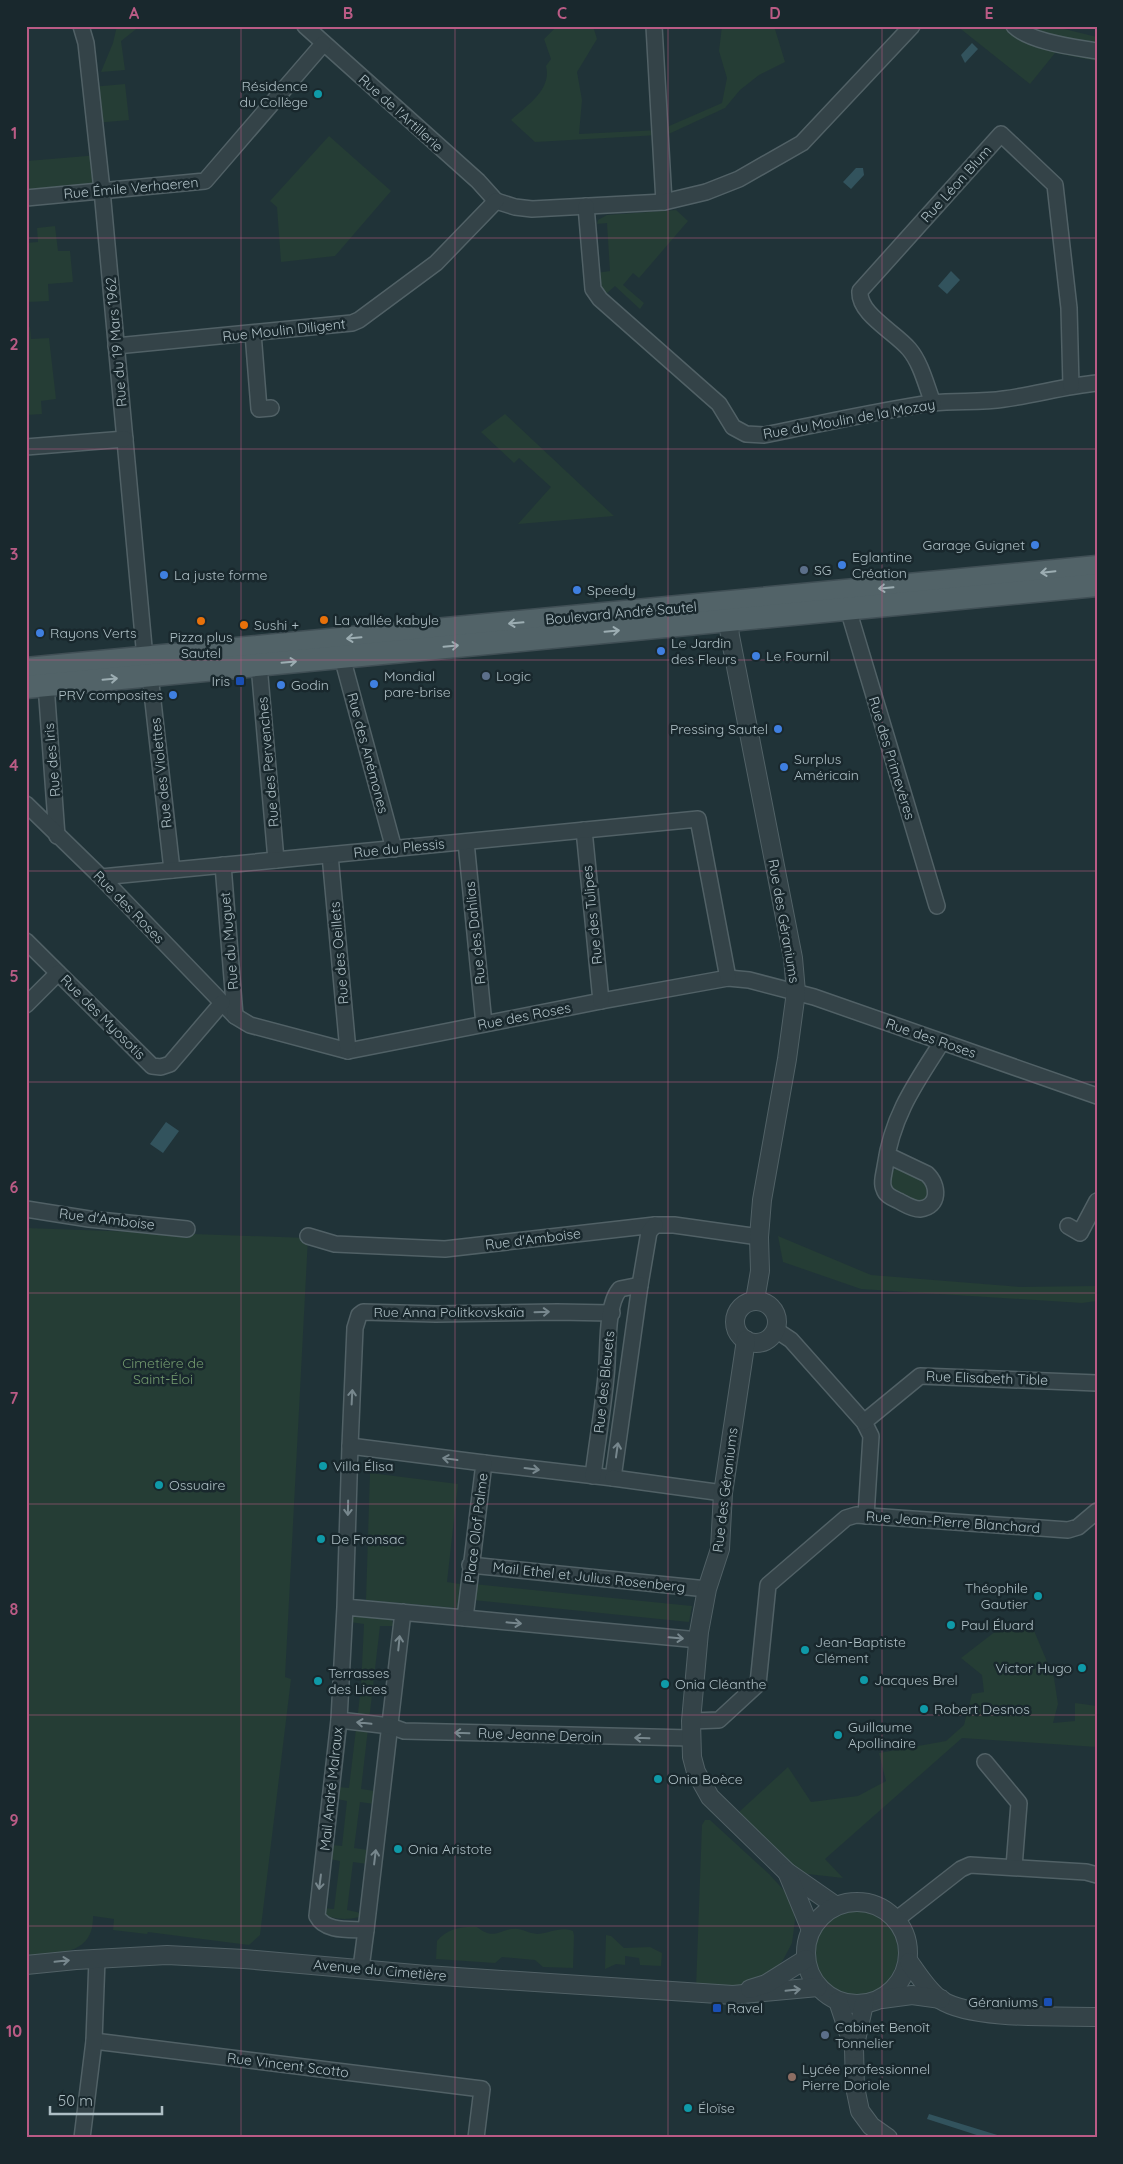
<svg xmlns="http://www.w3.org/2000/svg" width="1123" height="2164" font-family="Quicksand,sans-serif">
<rect width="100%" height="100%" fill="#203338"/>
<g fill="#253d35">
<polygon points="117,26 140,26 121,41 125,70 101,72 113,43"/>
<path d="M557,26h36l4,13 -20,33 5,28 -3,34 81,-4 62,-27 5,-25 -8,-27 3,-25h52l11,36 -26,13 -19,15 -15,18 -65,30 -1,-3 -124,7 -24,-22c16,-15 41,-30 35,-54l5,-7 -7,-20z"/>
<polygon points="957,26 1052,26 1097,37 1097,61 1055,53 1030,84"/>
<polygon points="125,84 129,120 95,123 91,87"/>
<polygon points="329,136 391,191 335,256 281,262 277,207 270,201"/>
<polygon points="26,152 27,161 99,155 102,190 26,198"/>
<polygon points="676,210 688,221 639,278 633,273 623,285 644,303 640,309 615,286 606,294 599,286 596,273 610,271 607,223 597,224 598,220 607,215"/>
<polygon points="55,226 58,251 70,251 73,282 48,284 49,301 28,302 29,315 26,315 26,243 38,242 37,228"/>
<polygon points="30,327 31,339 49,338 56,399 41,401 42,414 26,415 26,328"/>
<polygon points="505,414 601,504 614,516 518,524 551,487 519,458 514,463 481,432"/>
<path d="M904,1168l29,18 -6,14c-13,6 -32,-4 -39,-15l3,-13 5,-3z"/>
<path d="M26,1228l282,10 -23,439 6,2 -31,256 -11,10 -101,-13 -1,2 -34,-4 1,-11 -21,-3c1,40 -36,37 -67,41z"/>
<polygon points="778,1236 871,1275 1020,1287 1097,1286 1097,1301 1082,1303 861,1289 783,1262"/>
<polygon points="370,1473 458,1484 447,1582 460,1584 457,1608 366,1600"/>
<polygon points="474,1584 692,1606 689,1622 473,1600"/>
<path d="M354,1616l37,2 3,8h-14l-19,163 14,2 -1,13 -14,-2 -6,46 14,2 -1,14 -14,-2 -6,48 14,3 -1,4c-15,3 -25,3 -39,-4l1,-5 12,1 6,-48 -10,-2 2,-14 10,1 5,-45 -10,-2 1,-12 11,1 12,-101 3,-63 -14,-2z"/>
<polygon points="1005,1624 1032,1626 1054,1678 1058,1704 1053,1723 1075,1721 1075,1703 1097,1706 1097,1747 962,1738 825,1859 843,1878 799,1873 739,1812 788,1767 811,1802 858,1796 886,1781 879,1753 946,1741 964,1725 972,1694 984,1692 982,1675 961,1658"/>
<polygon points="705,1820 710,1820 769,1874 791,1898 795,1920 792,1943 783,1960 773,1973 734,1991 696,1989 702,1825"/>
<circle cx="856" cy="1953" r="42"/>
<path d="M477,1927c19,15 23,0 41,2 7,1 13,5 20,5 12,-1 23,-8 35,-3l1,5 -1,32 -30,-1 -8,-7 -33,-3 -7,6 -59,-4 1,-18c10,-12 25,-15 40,-14z"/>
<polygon points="606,1935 611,1936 624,1948 650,1947 662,1953 661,1966 640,1965 639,1958 625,1956 625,1965 616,1964 605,1969"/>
</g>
<g fill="#32535d">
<polygon points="972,43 978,49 965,63 961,55"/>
<polygon points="856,168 863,168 864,175 851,189 843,182"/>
<polygon points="951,271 960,280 947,294 938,286"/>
<polygon points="166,1122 179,1131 163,1153 150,1144"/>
<polygon points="929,2114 1007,2138 986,2138 927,2119"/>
</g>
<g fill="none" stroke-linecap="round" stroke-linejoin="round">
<g stroke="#516166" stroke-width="18">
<g id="minor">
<polyline points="81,26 86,43 102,190 145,658 150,675 172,870"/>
<polyline points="305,26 478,181 496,201"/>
<polyline points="654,26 664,202"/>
<path d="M1014,26c16,16 60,21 83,25"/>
<polyline points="26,198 205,181 323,44"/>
<polyline points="496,201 515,207 532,209 664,202 706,192 739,179 802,143 912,26"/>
<path d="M586,206l7,83 7,10 119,105 14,23 13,7 18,1c56,-11 112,-24 168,-32 24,-3 48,0 72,-4 31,-4 61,-13 93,-16"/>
<polyline points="253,333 259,409 271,408"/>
<polyline points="116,346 352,323 359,320 436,263 496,201"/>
<path d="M933,403c-7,-18 -12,-40 -24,-54 -14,-17 -51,-35 -49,-58l141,-157 54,51 14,123 2,78"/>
<polyline points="26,447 125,439"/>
<polyline points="848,609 937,906"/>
<polyline points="342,657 394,849"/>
<polyline points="259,665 276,860"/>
<polyline points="46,685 57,836"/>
<polyline points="26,804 101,877 235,1016 250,1025 348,1051 601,1001 728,978 749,980 814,997 1097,1096"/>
<polyline points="584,830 601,1001"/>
<polyline points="466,842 484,1024"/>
<polyline points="330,855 348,1051"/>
<polyline points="223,865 235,1016"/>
<polyline points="101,877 698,819 728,978"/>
<polyline points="26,941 152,1066 161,1067 170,1064 222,1003"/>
<polyline points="26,1005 58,973"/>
<path d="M887,1155l40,19c12,11 13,33 -7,35 -8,0 -15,-5 -21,-8 -6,-3 -13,-5 -15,-12 -3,-6 0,-15 1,-22 7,-51 30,-83 57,-125"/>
<polyline points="26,1209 89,1219 187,1229"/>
<polyline points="1068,1226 1080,1233 1097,1201"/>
<polyline points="308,1236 335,1244 445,1249 655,1225 674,1225 759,1237"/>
<polyline points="776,1330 791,1340 864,1422 871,1436 866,1516"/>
<polyline points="864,1422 920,1376 1097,1383"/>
<polyline points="350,1446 355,1328 359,1315 363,1312 436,1314 557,1312 612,1313"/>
<polyline points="484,1463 613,1478 640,1285 649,1232 655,1225"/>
<path d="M593,1476c4,-33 10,-67 13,-100 3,-21 -1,-71 14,-87l20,-4"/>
<polyline points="613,1478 723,1493"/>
<polyline points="470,1565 707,1589"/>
<path d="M345,1607l120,11 19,-155 -134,-17 -5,161 -6,113 -22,196c8,16 32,13 49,14l37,-318"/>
<polyline points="465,1618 699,1640"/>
<polyline points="339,1720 390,1726 404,1731 691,1738"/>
<polyline points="691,1721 719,1720 758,1684 768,1585 846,1518 856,1515 1068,1530 1078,1527 1097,1511"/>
<polyline points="985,1762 1019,1803 1014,1867"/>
<polyline points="897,1919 961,1869 970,1865 1086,1872 1097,1875"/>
<polyline points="361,1968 366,1930"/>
<polyline points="94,2041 482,2089 476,2138"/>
<polyline points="82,2138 94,2041 97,1959"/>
</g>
</g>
<g stroke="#516166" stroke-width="20">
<g id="tertiary">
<polyline points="727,609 730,636 793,958 796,992 787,1059 762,1200 759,1237 760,1271 755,1300"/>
<circle cx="756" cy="1322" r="21"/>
<polyline points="746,1340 723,1493 720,1549 707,1589 699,1632 691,1721 692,1757 696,1772 710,1797 787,1872 836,1906"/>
<polyline points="787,1872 811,1930"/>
<circle cx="857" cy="1953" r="51"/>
<path d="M909,1962c9,12 19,29 32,38 31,20 117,16 156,17"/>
<polyline points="26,1965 76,1960 167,1955 244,1959 426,1975 733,1995 818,1987"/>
<polyline points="750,1989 766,1984 806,1959"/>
<polyline points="882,1999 912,1995 941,1999"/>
<polyline points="838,2001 854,2049 855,2087 860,2111 871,2126 888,2138"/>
<polyline points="854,2049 864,2004"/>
</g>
</g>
<g stroke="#404f55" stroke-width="25">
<g id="primary">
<polyline points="26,669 1097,567"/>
<polyline points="26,687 1097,585"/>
</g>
</g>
<use href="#minor" stroke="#344348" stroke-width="15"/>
<use href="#tertiary" stroke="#344348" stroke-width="18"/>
<use href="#primary" stroke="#526368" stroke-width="22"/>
</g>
<defs><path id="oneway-shaft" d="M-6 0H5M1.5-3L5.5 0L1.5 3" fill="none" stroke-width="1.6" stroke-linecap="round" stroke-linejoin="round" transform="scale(1.25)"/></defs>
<g stroke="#9cadb2">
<use href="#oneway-shaft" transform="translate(1048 572) rotate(174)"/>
<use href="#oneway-shaft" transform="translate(886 588) rotate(175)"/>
<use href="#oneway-shaft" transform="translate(516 623) rotate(175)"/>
<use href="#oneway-shaft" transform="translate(612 631) rotate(-5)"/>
<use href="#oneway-shaft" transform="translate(354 638) rotate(175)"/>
<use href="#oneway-shaft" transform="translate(451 646) rotate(-5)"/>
<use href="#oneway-shaft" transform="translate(289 662) rotate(-5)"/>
<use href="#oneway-shaft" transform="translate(110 679) rotate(-5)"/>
</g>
<g stroke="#77878d">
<use href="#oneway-shaft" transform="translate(542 1312) rotate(-2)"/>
<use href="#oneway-shaft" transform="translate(352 1397) rotate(-87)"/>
<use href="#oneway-shaft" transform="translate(617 1450) rotate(-82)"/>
<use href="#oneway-shaft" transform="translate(450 1459) rotate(-172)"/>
<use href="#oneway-shaft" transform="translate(532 1469) rotate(7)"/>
<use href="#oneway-shaft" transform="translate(348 1508) rotate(91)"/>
<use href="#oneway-shaft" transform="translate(514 1623) rotate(5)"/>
<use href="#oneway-shaft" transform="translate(676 1638) rotate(5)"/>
<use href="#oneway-shaft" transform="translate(399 1643) rotate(-84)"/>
<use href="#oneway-shaft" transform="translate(364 1723) rotate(-174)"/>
<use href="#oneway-shaft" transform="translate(462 1733) rotate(-178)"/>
<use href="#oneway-shaft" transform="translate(642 1738) rotate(-178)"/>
<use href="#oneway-shaft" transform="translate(375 1857) rotate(-83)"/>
<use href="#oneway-shaft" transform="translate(320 1882) rotate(97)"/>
<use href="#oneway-shaft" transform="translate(62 1961) rotate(-6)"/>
<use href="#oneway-shaft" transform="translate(793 1990) rotate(-6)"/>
</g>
<path fill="none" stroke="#ba5b85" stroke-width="1" stroke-opacity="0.55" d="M241,26v2112M455,26v2112M668,26v2112M882,26v2112M26,238h1071M26,449h1071M26,660h1071M26,871h1071M26,1082h1071M26,1293h1071M26,1504h1071M26,1715h1071M26,1926h1071"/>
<g fill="#0f9aa8" stroke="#19282d" stroke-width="2">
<circle cx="318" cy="94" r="5"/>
<circle cx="323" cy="1466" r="5"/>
<circle cx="159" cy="1485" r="5"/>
<circle cx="321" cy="1539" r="5"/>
<circle cx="1038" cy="1596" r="5"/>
<circle cx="951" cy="1625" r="5"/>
<circle cx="805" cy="1650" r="5"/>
<circle cx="1082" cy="1668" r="5"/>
<circle cx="864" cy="1680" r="5"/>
<circle cx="318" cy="1681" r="5"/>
<circle cx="665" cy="1684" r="5"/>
<circle cx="924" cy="1709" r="5"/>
<circle cx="838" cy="1735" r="5"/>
<circle cx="658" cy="1779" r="5"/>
<circle cx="398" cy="1849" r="5"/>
<circle cx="688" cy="2108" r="5"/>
</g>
<g fill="#3f7fe0" stroke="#19282d" stroke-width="2">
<circle cx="1035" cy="545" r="5"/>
<circle cx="842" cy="565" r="5"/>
<circle cx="164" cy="575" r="5"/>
<circle cx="577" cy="590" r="5"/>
<circle cx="40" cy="633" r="5"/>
<circle cx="661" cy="651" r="5"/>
<circle cx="756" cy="656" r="5"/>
<circle cx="374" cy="684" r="5"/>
<circle cx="281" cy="685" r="5"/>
<circle cx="173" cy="695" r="5"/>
<circle cx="778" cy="729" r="5"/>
<circle cx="784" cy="767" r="5"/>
</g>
<g fill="#5c6f8a" stroke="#19282d" stroke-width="2">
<circle cx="804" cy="570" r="5"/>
<circle cx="486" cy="676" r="5"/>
<circle cx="825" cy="2035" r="5"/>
</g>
<g fill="#e8710a" stroke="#19282d" stroke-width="2">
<circle cx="324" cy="620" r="5"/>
<circle cx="201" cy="621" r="5"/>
<circle cx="244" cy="625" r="5"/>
</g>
<g fill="#1a4fb4" stroke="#19282d" stroke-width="2">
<rect x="235" y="676" width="10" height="10" rx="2.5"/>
<rect x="1043" y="1997" width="10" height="10" rx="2.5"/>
<rect x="712" y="2003" width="10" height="10" rx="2.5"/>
</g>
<circle fill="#8d6e63" stroke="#19282d" stroke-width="2" cx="792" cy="2077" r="5"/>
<g text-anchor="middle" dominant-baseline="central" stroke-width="5" stroke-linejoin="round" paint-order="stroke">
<g font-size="14" fill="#aebfc5" stroke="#19282d" text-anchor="start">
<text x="308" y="86" text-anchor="end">Résidence<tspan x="308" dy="16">du Collège</tspan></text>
<text x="1025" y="545" text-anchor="end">Garage Guignet</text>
<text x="852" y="557">Eglantine<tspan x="852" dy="16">Création</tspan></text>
<text x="814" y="570">SG</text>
<text x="174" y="575">La juste forme</text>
<text x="587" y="590">Speedy</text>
<text x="334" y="620">La vallée kabyle</text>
<text x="254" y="625">Sushi +</text>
<text x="50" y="633">Rayons Verts</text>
<text x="201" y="637" text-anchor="middle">Pizza plus<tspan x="201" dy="16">Sautel</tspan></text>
<text x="671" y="643">Le Jardin<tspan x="671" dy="16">des Fleurs</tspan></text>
<text x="766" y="656">Le Fournil</text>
<text x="384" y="676">Mondial<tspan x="384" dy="16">pare-brise</tspan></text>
<text x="496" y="676">Logic</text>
<text x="230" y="681" text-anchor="end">Iris</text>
<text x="291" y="685">Godin</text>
<text x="163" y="695" text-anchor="end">PRV composites</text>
<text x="768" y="729" text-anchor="end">Pressing Sautel</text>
<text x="794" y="759">Surplus<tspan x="794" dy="16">Américain</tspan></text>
<text x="333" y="1466">Villa Élisa</text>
<text x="169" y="1485">Ossuaire</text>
<text x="331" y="1539">De Fronsac</text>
<text x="1028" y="1588" text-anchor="end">Théophile<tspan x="1028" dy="16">Gautier</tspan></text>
<text x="961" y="1625">Paul Éluard</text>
<text x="815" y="1642">Jean-Baptiste<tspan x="815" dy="16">Clément</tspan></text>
<text x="1072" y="1668" text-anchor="end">Victor Hugo</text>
<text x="328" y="1673">Terrasses<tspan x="328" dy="16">des Lices</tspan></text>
<text x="874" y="1680">Jacques Brel</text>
<text x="675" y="1684">Onia Cléanthe</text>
<text x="934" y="1709">Robert Desnos</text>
<text x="848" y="1727">Guillaume<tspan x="848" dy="16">Apollinaire</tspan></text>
<text x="668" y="1779">Onia Boèce</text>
<text x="408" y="1849">Onia Aristote</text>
<text x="1038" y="2002" text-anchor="end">Géraniums</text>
<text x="727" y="2008">Ravel</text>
<text x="835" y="2027">Cabinet Benoît<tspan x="835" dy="16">Tonnelier</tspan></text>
<text x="802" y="2069">Lycée professionnel<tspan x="802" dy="16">Pierre Doriole</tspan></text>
<text x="698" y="2108">Éloïse</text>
</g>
<g font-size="14" fill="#aebfc5" stroke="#19282d">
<text transform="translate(401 113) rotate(42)">Rue de l'Artillerie</text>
<text transform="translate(956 184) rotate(-48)">Rue Léon Blum</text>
<text transform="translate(131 188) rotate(-5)">Rue Émile Verhaeren</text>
<text transform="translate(284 330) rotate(-6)">Rue Moulin Diligent</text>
<text transform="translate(116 342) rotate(-95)">Rue du 19 Mars 1962</text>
<text transform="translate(849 419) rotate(-10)">Rue du Moulin de la Mozay</text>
<text transform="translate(621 613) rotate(-5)">Boulevard André Sautel</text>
<text transform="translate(368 753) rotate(75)">Rue des Anémones</text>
<text transform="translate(892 758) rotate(73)">Rue des Primevères</text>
<text transform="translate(52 760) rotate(-95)">Rue des Iris</text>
<text transform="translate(268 762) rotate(-95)">Rue des Pervenches</text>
<text transform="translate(161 773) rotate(-96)">Rue des Violettes</text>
<text transform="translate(399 848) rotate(-6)">Rue du Plessis</text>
<text transform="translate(129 907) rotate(46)">Rue des Roses</text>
<text transform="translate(592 915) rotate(-96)">Rue des Tulipes</text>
<text transform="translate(784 921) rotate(80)">Rue des Géraniums</text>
<text transform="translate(475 933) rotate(-96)">Rue des Dahlias</text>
<text transform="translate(229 941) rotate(-95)">Rue du Muguet</text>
<text transform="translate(339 953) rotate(-95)">Rue des Oeillets</text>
<text transform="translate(524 1016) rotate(-11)">Rue des Roses</text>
<text transform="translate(103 1017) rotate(45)">Rue des Myosotis</text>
<text transform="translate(931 1038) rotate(19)">Rue des Roses</text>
<text transform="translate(107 1219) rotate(7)">Rue d'Amboise</text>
<text transform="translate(533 1239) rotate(-7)">Rue d'Amboise</text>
<text x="449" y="1312">Rue Anna Politkovskaïa</text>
<text transform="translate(987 1378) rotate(2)">Rue Elisabeth Tible</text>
<text transform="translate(604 1382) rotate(-84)">Rue des Bleuets</text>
<text transform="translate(725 1490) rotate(-83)">Rue des Géraniums</text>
<text transform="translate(953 1522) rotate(4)">Rue Jean-Pierre Blanchard</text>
<text transform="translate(476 1528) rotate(-83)">Place Olof Palme</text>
<text transform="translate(589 1577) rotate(6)">Mail Ethel et Julius Rosenberg</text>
<text transform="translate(540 1735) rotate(2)">Rue Jeanne Deroin</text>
<text transform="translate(331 1789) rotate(-84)">Mail André Malraux</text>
<text transform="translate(380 1970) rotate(5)">Avenue du Cimetière</text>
<text transform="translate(288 2065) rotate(7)">Rue Vincent Scotto</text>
</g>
<g font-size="14" fill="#739a6e" stroke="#19282d">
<text x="163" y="1363">Cimetière de<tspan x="163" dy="16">Saint-Éloi</tspan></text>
</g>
</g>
<rect width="1123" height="2164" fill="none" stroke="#19282d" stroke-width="55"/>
<path d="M50 2106v8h112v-8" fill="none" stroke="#aebfc5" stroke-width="2.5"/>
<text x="58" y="2106" font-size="15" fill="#aebfc5" stroke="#19282d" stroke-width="4" paint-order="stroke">50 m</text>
<rect x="28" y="28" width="1068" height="2108" fill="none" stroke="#ba5b85" stroke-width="2"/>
<g font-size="16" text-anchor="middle" font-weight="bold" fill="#ba5b85">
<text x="134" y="19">A</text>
<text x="348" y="19">B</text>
<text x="562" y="19">C</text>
<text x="775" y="19">D</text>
<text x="989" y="19">E</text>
<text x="14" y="139">1</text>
<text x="14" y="350">2</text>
<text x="14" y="560">3</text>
<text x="14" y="771">4</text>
<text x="14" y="982">5</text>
<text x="14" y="1193">6</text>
<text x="14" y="1404">7</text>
<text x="14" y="1615">8</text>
<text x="14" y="1826">9</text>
<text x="14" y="2037">10</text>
</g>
</svg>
